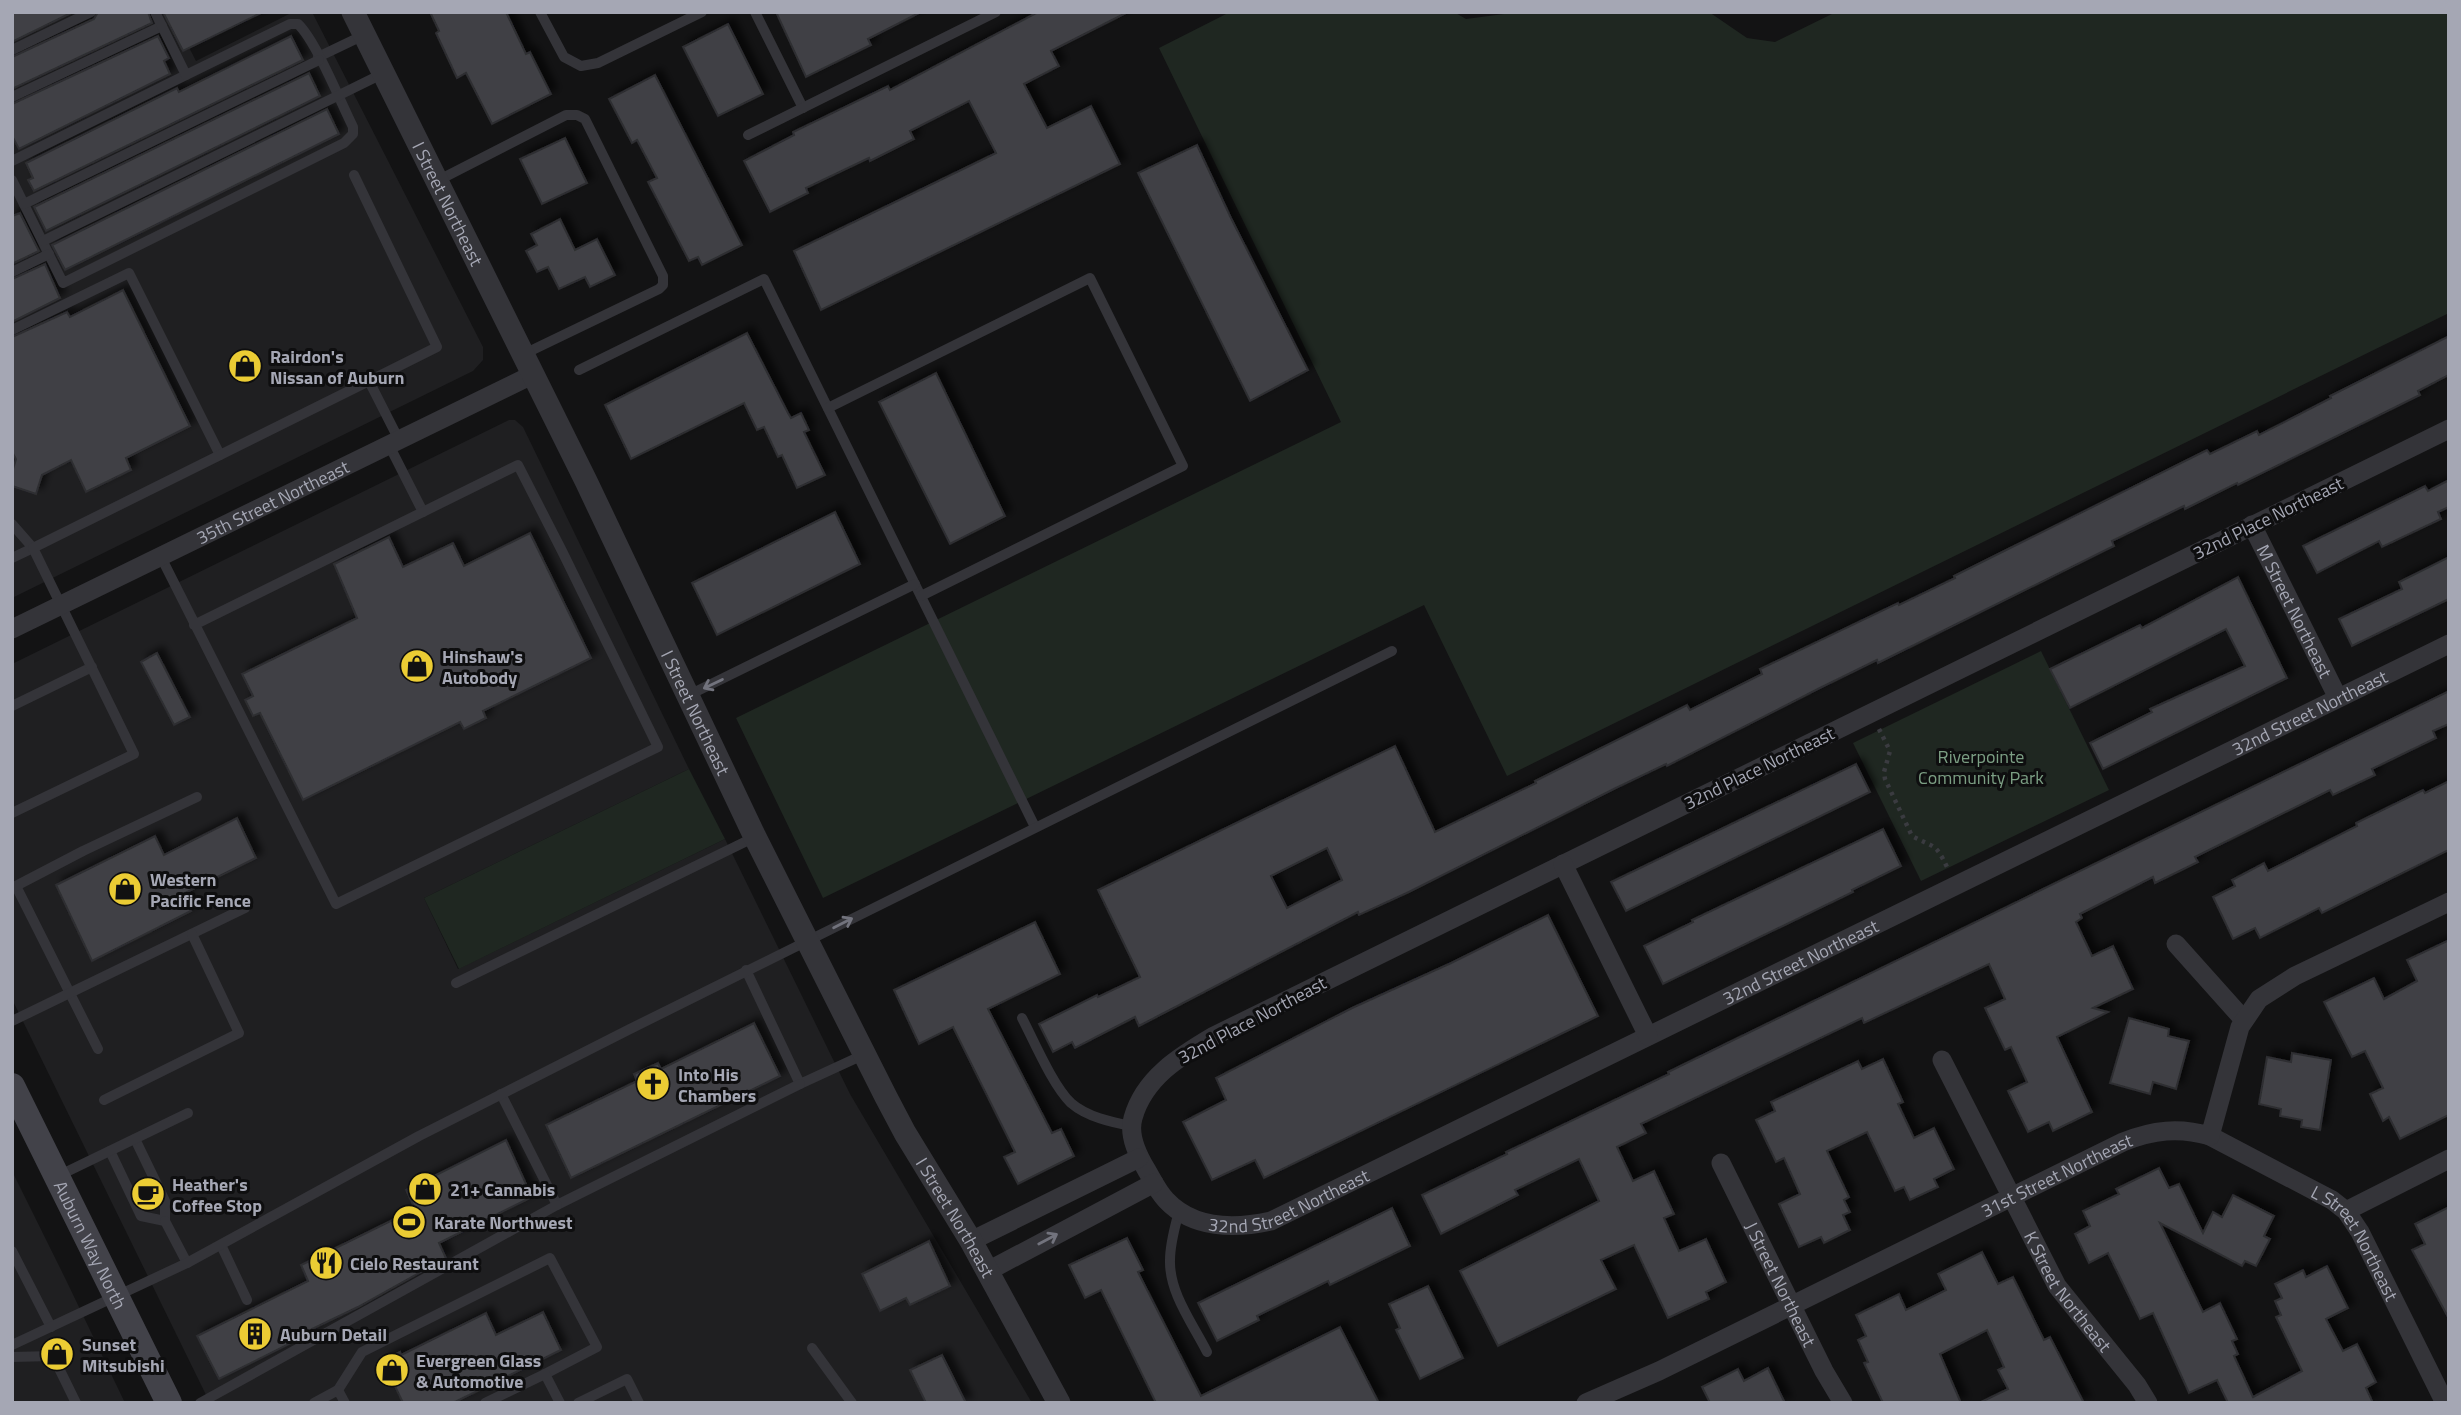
<svg xmlns="http://www.w3.org/2000/svg" width="2461" height="1415" font-family="'Titillium Web',sans-serif">
<defs>
<filter id="shadow"><feDropShadow dx="6" dy="-6" stdDeviation="3.5" flood-color="#0009"/></filter>
</defs>
<rect width="100%" height="100%" fill="#131314"/>
<g fill="#1f1f21">
<polygon points="12,12 171,12 196,61 293,12 312,12 483,347 483,360 473,371 12,598"/>
<polygon points="509,420 515,420 523,427 689,769 424,898 458,969 725,839 850,1094 1032,1403 210,1403 12,999 12,664"/>
<polygon points="12,1171 66,1280 125,1403 12,1403"/>
</g>
<g fill="#1f2721">
<polygon points="1230,12 1454,12 1466,19 1519,12 1709,12 1747,38 1775,42 1836,12 2449,12 2449,313 1507,776 1424,605 823,898 736,718 1341,422 1159,48"/>
<polygon points="2041,651 2109,790 1921,881 1853,743"/>
<polygon points="689,769 725,839 459,969 424,898"/>
</g>
<g fill="#3f4044" stroke="#2d2d30" stroke-width="2" fill-rule="evenodd" filter="url(#shadow)">
<polygon points="12,12 73,12 12,42"/>
<polygon points="98,12 148,12 152,23 12,89 12,57 94,19"/>
<polygon points="163,12 263,12 183,51"/>
<polygon points="430,12 506,12 526,54 530,52 551,94 492,124 466,73 457,78 436,33 439,31"/>
<polygon points="776,12 921,12 868,39 871,45 806,77"/>
<polygon points="1038,12 1128,12 1051,51 1059,66 1024,84 1047,128 1091,106 1120,164 821,310 794,251 996,153 969,101 910,131 914,139 870,161 869,158 806,188 808,193 770,212 744,161 794,135 793,132 888,86 890,90"/>
<polygon points="728,24 763,94 718,116 683,47"/>
<polygon points="158,36 169,58 164,61 170,74 19,149 12,136 12,104"/>
<polygon points="291,36 303,60 34,191 28,180 33,178 26,163 177,88 179,92"/>
<polygon points="309,73 320,96 46,231 34,207"/>
<polygon points="655,75 742,245 702,265 698,257 689,261 648,182 657,178 637,140 632,143 609,99"/>
<polygon points="327,109 339,134 65,270 52,245"/>
<polygon points="565,138 587,183 542,204 520,159"/>
<polygon points="1197,145 1231,218 1308,370 1250,401 1138,173"/>
<polygon points="20,213 39,251 12,264 12,216"/>
<polygon points="560,219 575,250 597,239 615,275 590,287 585,277 559,289 548,267 537,272 526,251 537,245 531,234"/>
<polygon points="45,264 60,298 12,322 12,279"/>
<polygon points="123,290 190,426 126,458 131,470 86,492 71,460 42,475 36,494 12,486 12,472 16,459 12,452 12,337 67,312 70,317"/>
<polygon points="747,333 788,413 791,418 801,413 809,430 804,432 825,475 797,488 782,455 778,457 764,427 757,430 744,403 631,459 605,405"/>
<path d="M2449,336v39l-31,16 2,4 -182,90 -1,-2 -52,26 -1,-3 -72,35 2,5 -236,117 -1,-3 -57,28 -153,78 -1,-2 -50,24 -207,104 -50,23 -1,-3 -219,114 -4,-9 -60,31 -3,-6 -19,10 -14,-28 58,-29 1,2 42,-20 -42,-87 297,-144 40,86 101,-49 -1,-2 152,-76 3,5 72,-36 -2,-5 138,-66 1,2 56,-27 -1,-2 42,-21 211,-105 3,4 47,-23 2,4 72,-37 -1,-2zM1327,848l15,32 -55,28 -16,-32z"/>
<polygon points="936,373 1005,516 950,544 879,402"/>
<polygon points="2449,480 2449,507 2438,512 2441,519 2382,547 2379,541 2317,573 2303,546 2425,486 2428,491"/>
<polygon points="835,512 860,564 717,635 692,583"/>
<polygon points="530,533 591,658 483,711 486,718 464,729 460,722 303,800 260,713 253,716 245,700 253,696 242,674 357,618 334,564 389,537 403,567 453,543 464,566"/>
<polygon points="2449,557 2449,599 2352,646 2339,619 2402,589 2399,582"/>
<polygon points="2238,577 2287,678 2103,769 2090,743 2152,712 2150,709 2245,666 2226,629 2070,708 2050,669 2140,625 2142,628"/>
<polygon points="157,653 190,717 174,725 141,662"/>
<polygon points="2449,691 2449,724 2433,731 2436,738 2372,769 2375,775 2333,795 2330,790 2195,857 2198,862 2155,883 2153,877 2080,914 2082,918 2076,922 2092,956 2113,946 2133,989 2093,1008 2108,1012 2057,1037 2092,1112 2053,1131 2049,1122 2028,1132 2008,1091 2027,1082 2011,1047 2005,1050 1985,1008 2005,999 1989,964 1864,1023 1862,1018 1641,1124 1646,1133 1617,1147 1633,1181 1654,1171 1674,1214 1664,1218 1679,1251 1706,1239 1726,1282 1706,1292 1709,1299 1668,1318 1634,1245 1601,1260 1616,1289 1498,1346 1460,1271 1599,1201 1579,1159 1515,1190 1518,1195 1441,1234 1422,1195 1507,1154 1506,1152 1669,1074 1668,1072 1709,1052"/>
<polygon points="1856,764 1870,792 1626,911 1611,882"/>
<polygon points="2449,781 2449,850 2322,913 2319,908 2260,938 2255,928 2233,939 2213,897 2235,886 2232,880 2264,863 2268,871 2357,826 2356,823 2423,790 2425,793"/>
<polygon points="237,818 256,858 183,894 191,911 92,961 56,885 155,836 164,855"/>
<polygon points="1883,829 1901,866 1852,890 1853,892 1663,984 1644,946 1693,922 1692,920"/>
<polygon points="1548,915 1598,1016 1264,1178 1255,1160 1212,1180 1183,1122 1226,1100 1216,1078 1352,1008 1451,963"/>
<polygon points="1035,922 1060,974 988,1009 1052,1133 1061,1129 1074,1156 1018,1184 1004,1157 1015,1152 953,1027 919,1044 894,990"/>
<polygon points="2449,940 2449,1115 2400,1139 2389,1117 2383,1121 2370,1094 2383,1088 2365,1051 2352,1057 2324,1002 2374,978 2384,999 2417,981 2407,960"/>
<polygon points="2129,1018 2169,1029 2168,1036 2189,1041 2176,1089 2153,1082 2150,1094 2110,1083"/>
<polygon points="754,1023 780,1076 571,1178 546,1125 637,1081 634,1074 658,1063 661,1069"/>
<polygon points="2292,1053 2331,1060 2320,1130 2301,1127 2302,1120 2280,1116 2281,1109 2259,1104 2267,1057 2291,1062"/>
<polygon points="1883,1059 1903,1102 1898,1104 1914,1138 1934,1128 1954,1169 1934,1179 1938,1187 1910,1200 1904,1187 1895,1191 1867,1132 1827,1151 1849,1197 1844,1200 1850,1212 1843,1215 1850,1230 1824,1243 1821,1237 1799,1247 1779,1204 1800,1194 1784,1158 1776,1162 1756,1120 1775,1111 1771,1102 1858,1061 1862,1069"/>
<polygon points="506,1140 532,1197 439,1243 446,1258 358,1307 312,1329 313,1332 219,1379 197,1336 308,1281 301,1265 415,1209 406,1190"/>
<polygon points="2159,1168 2169,1188 2179,1184 2203,1233 2213,1212 2222,1217 2233,1195 2274,1216 2264,1236 2270,1239 2256,1266 2245,1261 2242,1266 2160,1223 2203,1312 2220,1303 2237,1339 2232,1341 2238,1354 2234,1356 2253,1397 2302,1371 2276,1317 2281,1315 2275,1301 2282,1298 2275,1284 2303,1270 2306,1277 2327,1266 2348,1308 2326,1319 2343,1351 2357,1344 2376,1382 2366,1388 2373,1403 2228,1403 2217,1380 2189,1393 2153,1313 2140,1319 2108,1253 2089,1263 2075,1234 2090,1226 2083,1211 2119,1194 2116,1189"/>
<polygon points="2449,1207 2449,1319 2412,1250 2425,1244 2415,1224"/>
<polygon points="1392,1208 1410,1246 1330,1285 1328,1281 1257,1316 1259,1320 1217,1341 1198,1303"/>
<polygon points="1127,1238 1143,1270 1138,1272 1201,1396 1340,1327 1379,1403 1156,1403 1101,1290 1085,1298 1069,1265"/>
<polygon points="929,1241 950,1286 910,1305 906,1298 880,1311 862,1274"/>
<polygon points="1982,1252 1998,1284 2013,1277 2044,1340 2050,1337 2084,1403 1979,1403 2008,1389 1998,1370 2004,1367 1987,1330 1940,1354 1961,1403 1883,1403 1864,1363 1868,1362 1858,1340 1866,1336 1856,1315 1899,1294 1906,1310 1946,1290 1938,1274"/>
<polygon points="1428,1286 1463,1358 1420,1379 1396,1330 1400,1328 1389,1304"/>
<polygon points="543,1312 561,1350 453,1403 403,1403 383,1361 400,1352 401,1355 486,1313 496,1335"/>
<polygon points="942,1355 966,1403 926,1403 910,1370"/>
<polygon points="1768,1368 1785,1403 1710,1403 1702,1387 1738,1369 1744,1381"/>
</g>
<g fill="none" stroke-linecap="round" stroke-linejoin="round">
<path stroke="#3a3b40" stroke-width="4.5" stroke-dasharray="3.5 5" stroke-linecap="butt" d="M1879,729l11,22 -6,21 1,7 27,57c22,12 23,6 35,31"/>
<g stroke="#343439" stroke-width="10">
<polyline points="540,12 564,57 581,66 598,63 702,12"/>
<polyline points="755,12 803,108"/>
<polyline points="12,50 91,12"/>
<polyline points="318,57 364,35"/>
<polyline points="12,97 162,26"/>
<polyline points="748,135 996,12"/>
<polyline points="12,161 186,75"/>
<polyline points="354,175 437,347 369,381 399,440"/>
<path d="M12,180l51,103 281,-140 9,-9v-7c-13,-26 -37,-86 -55,-103h-8l-104,51 -31,-63"/>
<polyline points="437,181 566,115 577,115 585,119 663,276 663,285 659,289 524,354"/>
<polyline points="24,204 319,60"/>
<polyline points="43,241 384,73"/>
<polyline points="12,272 49,254"/>
<polyline points="12,330 129,273 220,455"/>
<polyline points="579,370 764,279 1035,827"/>
<polyline points="828,408 1090,278 1183,466 921,596"/>
<polyline points="389,445 423,512"/>
<polyline points="12,524 33,548 12,558"/>
<polyline points="161,557 336,904 658,747 562,551 518,465 194,625"/>
<polyline points="689,695 915,584"/>
<polyline points="12,706 92,667"/>
<polyline points="12,813 134,754 33,548 369,381"/>
<polyline points="16,886 98,1049"/>
<polyline points="12,888 83,851 197,797"/>
<polyline points="746,970 800,1084 863,1055"/>
<polyline points="456,983 755,837"/>
<path d="M1022,1018c12,23 31,68 49,85 16,14 40,19 61,23"/>
<polyline points="12,1021 245,908"/>
<polyline points="501,1094 557,1205 800,1084"/>
<polyline points="104,1100 239,1033 192,934"/>
<polyline points="110,1151 141,1216 165,1221 165,1201 135,1139"/>
<polyline points="60,1175 188,1113"/>
<path d="M1179,1211c-4,16 -9,32 -9,49 -1,33 23,64 37,92"/>
<polyline points="165,1221 187,1263"/>
<polyline points="221,1245 247,1300"/>
<polyline points="12,1251 51,1327"/>
<polyline points="12,1345 187,1263 419,1136 630,1029 1392,651"/>
<polyline points="812,1348 852,1403"/>
<polyline points="12,1357 53,1356 76,1403"/>
<polyline points="338,1390 362,1352 550,1258 597,1347 545,1374"/>
<polyline points="200,1403 557,1205"/>
<polyline points="314,1403 338,1390 345,1403"/>
<polyline points="485,1403 545,1374 560,1403"/>
<polyline points="578,1403 627,1379 639,1403"/>
</g>
<g stroke="#343439" stroke-width="19">
<path id="s1" d="M2449,429l-1235,607c-34,20 -70,42 -81,82 -5,17 4,36 13,51 6,10 12,23 20,31 27,29 69,29 105,21l1178,-577"/>
<path id="s2" d="M2252,525l86,173"/>
<path id="s3" d="M12,629l522,-255"/>
<polyline points="1563,864 1648,1036"/>
<polyline points="2176,944 2244,1020"/>
<path id="s4" d="M1942,1060l115,226 80,99 11,18"/>
<path id="s5" d="M2210,1136l122,64 14,11 14,21 85,171"/>
<path id="s6" d="M1721,1163l103,208 19,32"/>
<polyline points="2346,1211 2449,1159"/>
<polyline points="971,1241 1139,1158"/>
<polyline points="988,1271 1154,1183"/>
<path id="s7" d="M1586,1403l73,-32 464,-229c30,-12 56,-15 87,-6l30,-109 19,-28 36,-23 154,-74"/>
</g>
<path stroke="#343439" stroke-width="23" id="s8" d="M353,12l233,469 169,356 131,260 19,36 66,108 88,162"/>
<path stroke="#424249" stroke-width="26" id="s9" d="M12,1086l157,317"/>
</g>
<defs><path id="oneway-shaft" d="M-6 0H5M1.5-3L5.5 0L1.5 3" fill="none" stroke-width="1.6" stroke-linecap="round" stroke-linejoin="round" transform="scale(1.75)"/></defs>
<g stroke="#72737d">
<use href="#oneway-shaft" transform="translate(713 684) rotate(154)"/>
<use href="#oneway-shaft" transform="translate(843 923) rotate(-27)"/>
<use href="#oneway-shaft" transform="translate(1048 1239) rotate(-28)"/>
</g>
<defs>
<g id="shop-disc" transform="scale(1.75)"><circle r="9.5" fill="#ebcc34" stroke="#0e0e0f"/><path d="M-5-2.5h2.3a2.7 3.5 0 0 1 5.4 0H5L5.5 6h-11ZM-1.5-2.5h3a1.5 2.3 0 0 0-3 0Z" fill="#111"/></g>
<g id="church-disc" transform="scale(1.75)"><circle r="9.5" fill="#ebcc34" stroke="#0e0e0f"/><path d="M-1.2-6h2.4v3.5h3.3v2.4h-3.3V6h-2.4V-.1h-3.3v-2.4h3.3Z" fill="#111"/></g>
<g id="cafe-disc" transform="scale(1.75)"><circle r="9.5" fill="#ebcc34" stroke="#0e0e0f"/><path d="M-5.5-4.5H6V0H3Q3 3.5 0 3.5H-2.5Q-5.5 3.5-5.5 0ZM3-3.2v2h1.7v-2ZM-6 4.5H4V6H-6Z" fill="#111"/></g>
<g id="stadium-disc" transform="scale(1.75)"><circle r="9.5" fill="#ebcc34" stroke="#0e0e0f"/><path d="M0-5a6.5 5 0 1 0 0 10a6.5 5 0 1 0 0-10ZM-3.5-1.8h7v3.6h-7Z" fill="#111"/></g>
<g id="restaurant-disc" transform="scale(1.75)"><circle r="9.5" fill="#ebcc34" stroke="#0e0e0f"/><path d="M-5-6h1v4h1v-4h1v4h1v-4h1v5L-1.5 .5V6h-2V.5L-5-1ZM5-6V6H3V1.5H1.5Q1.5-4 5-6Z" fill="#111"/></g>
<g id="building-disc" transform="scale(1.75)"><circle r="9.5" fill="#ebcc34" stroke="#0e0e0f"/><path d="M-4-6H4V6H1V3H-1V6H-4ZM-2.5-4.3h1.7v1.8h-1.7ZM.8-4.3h1.7v1.8H.8ZM-2.5-1h1.7V.8h-1.7ZM.8-1h1.7V.8H.8Z" fill="#111"/></g>
</defs>
<g fill-rule="evenodd">
<use href="#shop-disc" x="245" y="366"/>
<use href="#shop-disc" x="417" y="666"/>
<use href="#shop-disc" x="125" y="889"/>
<use href="#church-disc" x="653" y="1084"/>
<use href="#shop-disc" x="425" y="1189"/>
<use href="#cafe-disc" x="148" y="1194"/>
<use href="#stadium-disc" x="409" y="1222"/>
<use href="#restaurant-disc" x="326" y="1263"/>
<use href="#building-disc" x="255" y="1334"/>
<use href="#shop-disc" x="57" y="1354"/>
<use href="#shop-disc" x="392" y="1370"/>
</g>
<g text-anchor="middle" dominant-baseline="central" stroke-width="6" stroke-linejoin="round" paint-order="stroke">
<g font-size="18" fill="#a5a7b4" stroke="#0e0e0f">
<text stroke="none"><textPath href="#s8" startOffset="214">I Street Northeast</textPath></text>
<text stroke="none"><textPath href="#s3" startOffset="290">35th Street Northeast</textPath></text>
<text transform="translate(2268 518) rotate(-26)">32nd Place Northeast</text>
<text stroke="none"><textPath href="#s2" startOffset="96">M Street Northeast</textPath></text>
<text stroke="none"><textPath href="#s8" startOffset="780">I Street Northeast</textPath></text>
<text stroke="none"><textPath href="#s1" startOffset="2854">32nd Street Northeast</textPath></text>
<text transform="translate(1759 768) rotate(-26)">32nd Place Northeast</text>
<text stroke="none"><textPath href="#s1" startOffset="2287">32nd Street Northeast</textPath></text>
<text transform="translate(1252 1020) rotate(-28)">32nd Place Northeast</text>
<text stroke="none"><textPath href="#s7" startOffset="523">31st Street Northeast</textPath></text>
<text stroke="none"><textPath href="#s1" startOffset="1720">32nd Street Northeast</textPath></text>
<text stroke="none"><textPath href="#s8" startOffset="1348">I Street Northeast</textPath></text>
<text stroke="none"><textPath href="#s9" startOffset="177">Auburn Way North</textPath></text>
<text stroke="none"><textPath href="#s5" startOffset="186">L Street Northeast</textPath></text>
<text stroke="none"><textPath href="#s6" startOffset="135">J Street Northeast</textPath></text>
<text stroke="none"><textPath href="#s4" startOffset="264">K Street Northeast</textPath></text>
</g>
<g font-size="18" font-weight="bold" fill="#a5a7b4" stroke="#0e0e0f" text-anchor="start">
<text x="270" y="356">Rairdon's<tspan x="270" dy="21">Nissan of Auburn</tspan></text>
<text x="442" y="656">Hinshaw's<tspan x="442" dy="21">Autobody</tspan></text>
<text x="150" y="879">Western<tspan x="150" dy="21">Pacific Fence</tspan></text>
<text x="678" y="1074">Into His<tspan x="678" dy="21">Chambers</tspan></text>
<text x="172" y="1184">Heather's<tspan x="172" dy="21">Coffee Stop</tspan></text>
<text x="450" y="1189">21+ Cannabis</text>
<text x="434" y="1222">Karate Northwest</text>
<text x="350" y="1263">Cielo Restaurant</text>
<text x="280" y="1334">Auburn Detail</text>
<text x="82" y="1344">Sunset<tspan x="82" dy="21">Mitsubishi</tspan></text>
<text x="416" y="1360">Evergreen Glass<tspan x="416" dy="21">&amp; Automotive</tspan></text>
</g>
<g font-size="18" fill="#7c9f84" stroke="#0e0e0f">
<text x="1981" y="756">Riverpointe<tspan x="1981" dy="21">Community Park</tspan></text>
</g>
</g>
<rect width="2461" height="1415" fill="none" stroke="#a5a7b4" stroke-width="28"/>
</svg>
